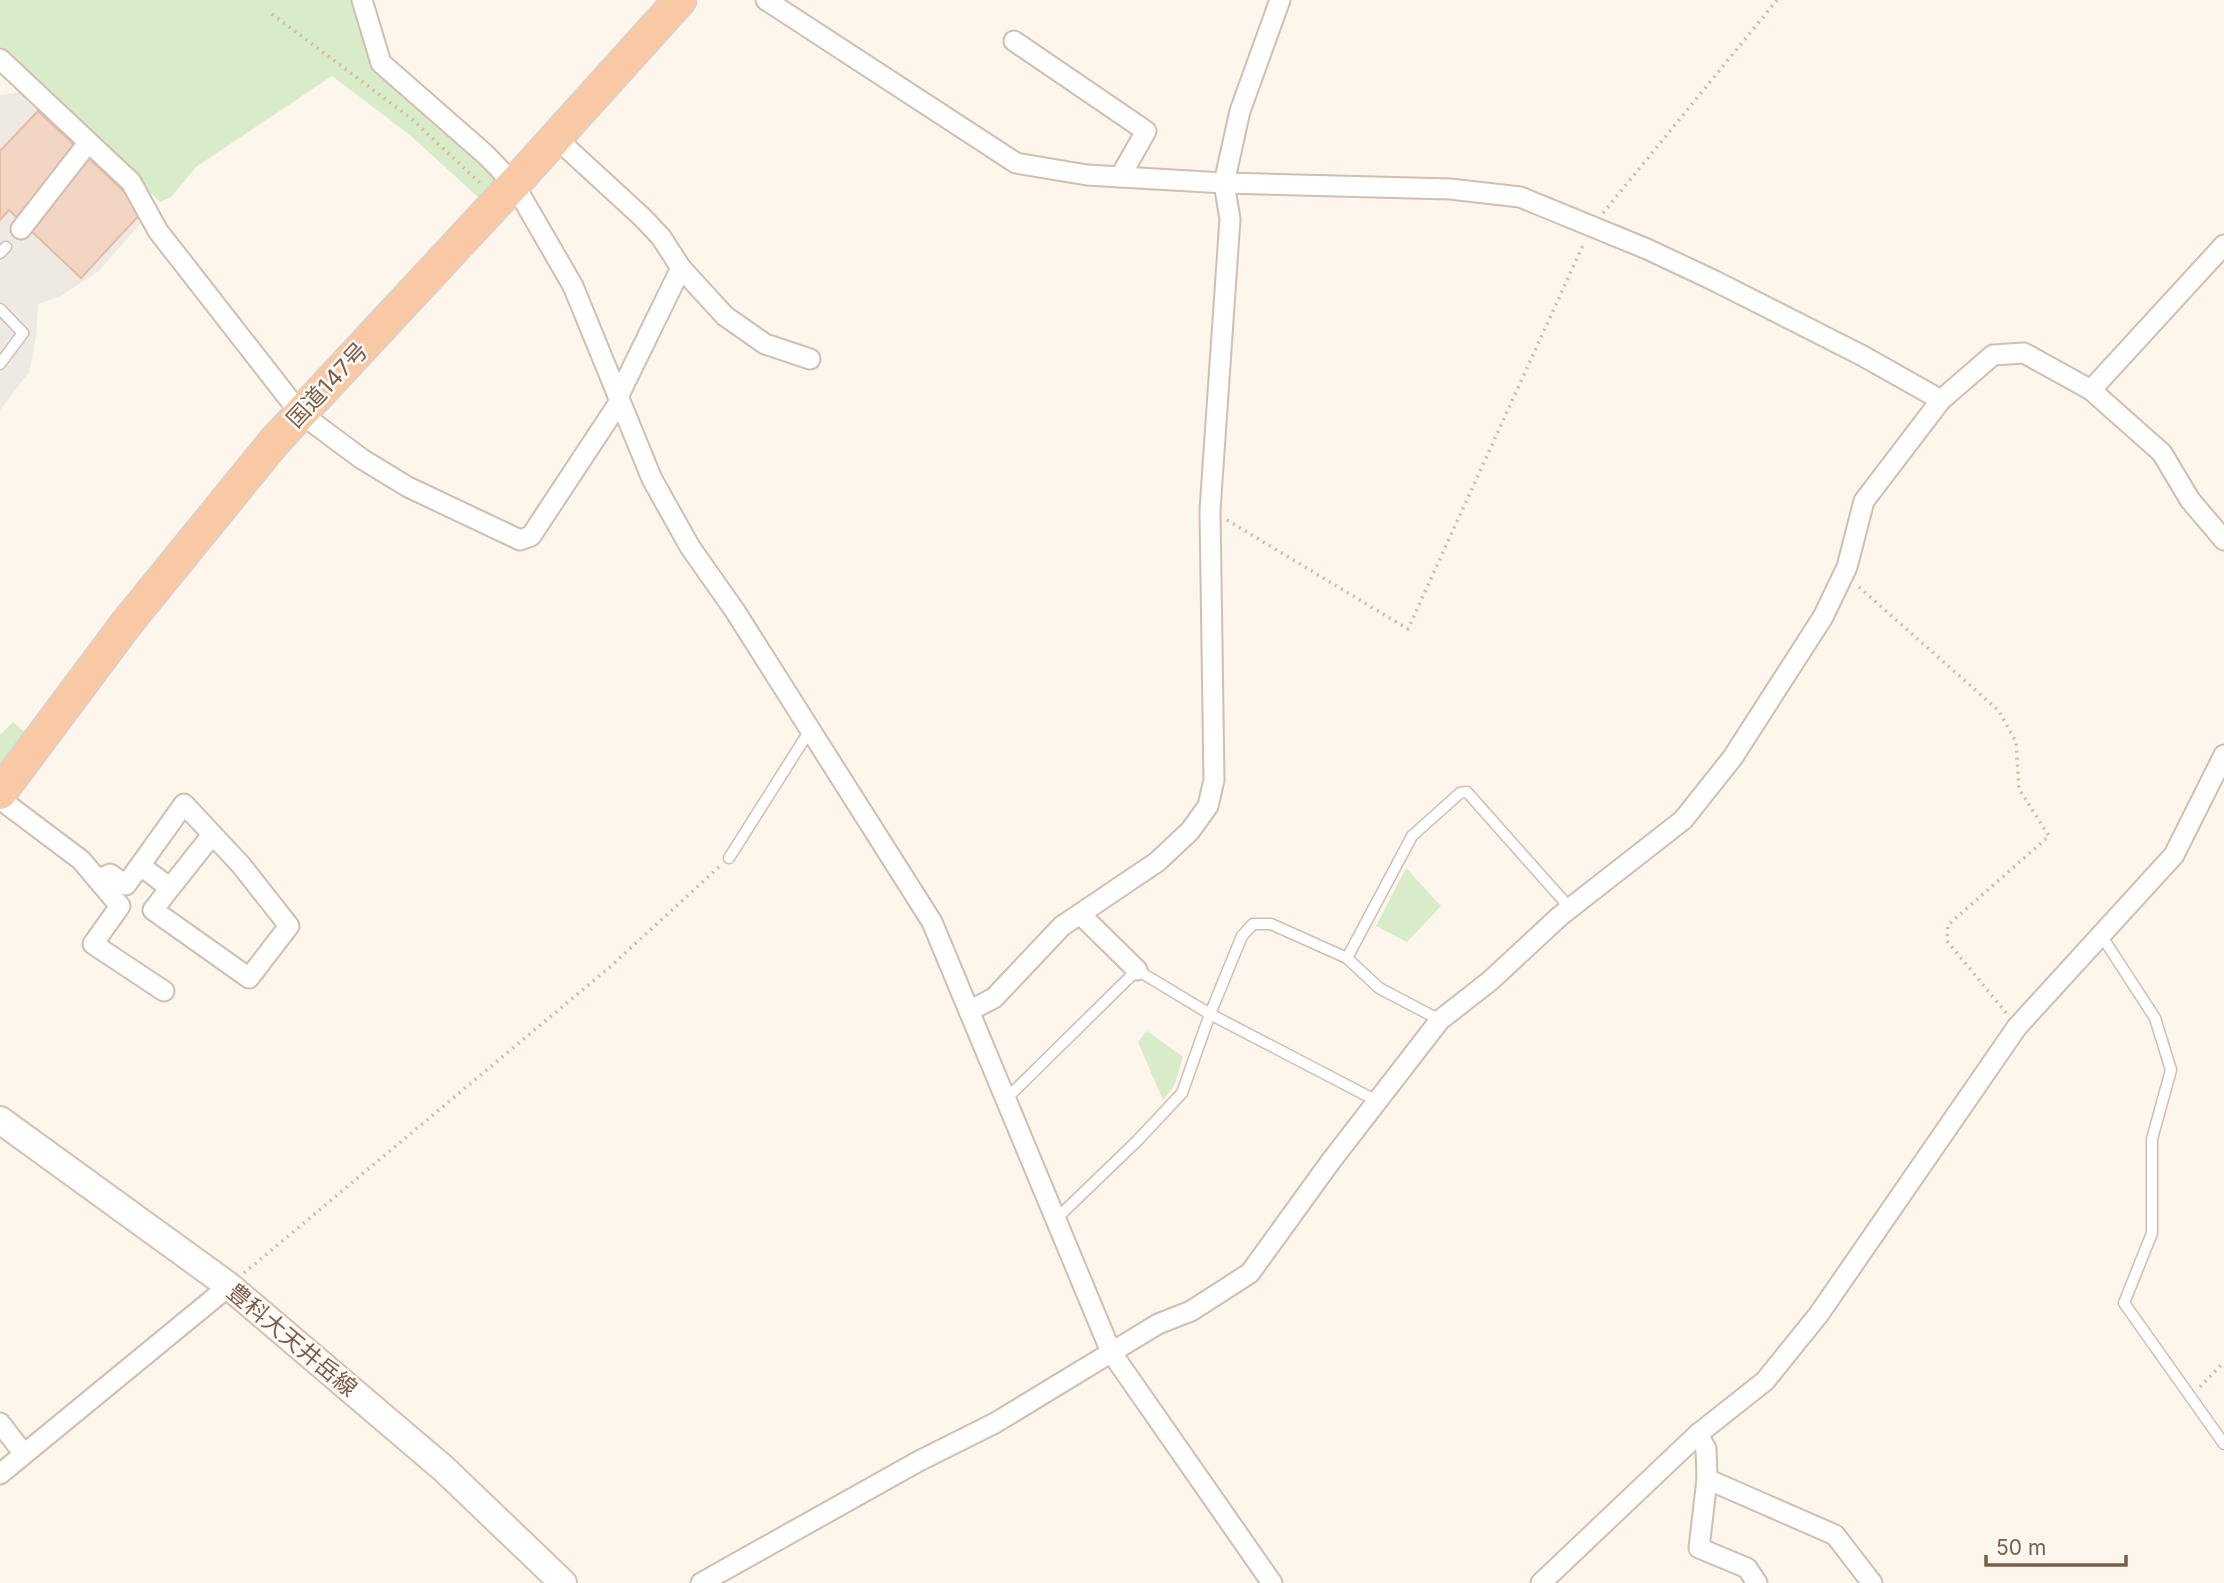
<svg xmlns="http://www.w3.org/2000/svg" width="2224" height="1583" font-family="Inter,'Noto Sans JP',sans-serif">
<rect width="100%" height="100%" fill="#fdf6ec"/>
<polygon fill="#efe9e4" points="22,92 152,210 99,271 59,297 38,304 36,337 29,372 0,410 0,95"/>
<g fill="#d8ecc9">
<polygon points="0,0 355,0 377,71 498,180 481,200 410,135 332,76 196,167 171,197 160,202 0,47"/>
<polygon points="13,722 26,733 2,764 0,763 0,735"/>
<polygon points="1406,868 1441,906 1407,942 1376,926"/>
<polygon points="1147,1031 1183,1057 1174,1086 1163,1100 1138,1042"/>
</g>
<polygon fill="#f3d5c3" stroke="#e6bba3" stroke-width="2" points="38,111 144,210 81,278 9,210 0,220 0,151"/>
<g fill="none" stroke-linecap="round" stroke-linejoin="round">
<g stroke="#d1beb0" stroke-width="13">
<g id="service">
<polyline points="0,253 6,247"/>
<polyline points="0,309 23,333 0,364"/>
<polyline points="729,858 810,730"/>
<polyline points="2101,935 2155,1018 2171,1070 2152,1139 2152,1233 2124,1303 2224,1444"/>
<polyline points="1347,958 1412,836 1460,793 1467,792 1570,908"/>
<polyline points="1006,1099 1137,970 1210,1014 1377,1101"/>
<polyline points="1055,1220 1137,1141 1182,1093 1210,1014 1242,936 1253,924 1271,924 1347,958 1379,988 1440,1020"/>
</g>
</g>
<g stroke="#d1beb0" stroke-width="23">
<g id="minor">
<polyline points="362,0 381,63 486,155 514,184 573,286 652,479 690,547 735,611 932,922 1111,1352 1272,1583"/>
<polyline points="766,0 1016,163 1087,175 1224,183 1450,189 1520,197 1647,249 1713,280 1863,356 1941,400"/>
<polyline points="1014,41 1146,131 1120,177"/>
<polyline points="0,59 131,182 158,231 300,413 362,459 408,487 520,540 531,536 620,401"/>
<polyline points="556,138 642,217 661,237 681,268"/>
<polyline points="21,229 88,143"/>
<polyline points="2091,390 2224,245"/>
<polyline points="618,397 681,268 725,316 765,344 810,359"/>
<polyline points="0,799 81,860 120,906 93,944 164,991"/>
<polyline points="98,880 110,874 126,885 184,804 241,865 289,926 249,978 153,910 170,888 141,866"/>
<polyline points="170,888 212,835"/>
<polyline points="1080,914 1137,970"/>
<polyline points="969,1011 994,998 1062,926 1157,862 1190,831 1208,806 1214,780 1210,510 1230,219 1224,183 1240,111 1280,0"/>
<polyline points="0,1423 24,1454"/>
<polyline points="1698,1434 1706,1449 1707,1479 1699,1548 1747,1568 1757,1583"/>
<polyline points="0,1474 229,1286"/>
<polyline points="1707,1479 1835,1535 1872,1583"/>
<polyline points="701,1583 919,1461 995,1423 1158,1324 1191,1311 1250,1273 1331,1161 1440,1020 1490,981 1560,916 1683,820 1733,757 1823,617 1847,567 1864,501 1941,400 1993,355 2024,353 2091,390 2162,453 2190,500 2224,540"/>
<polyline points="1541,1583 1698,1434 1765,1381 1819,1314 2017,1027 2174,855 2224,755"/>
</g>
</g>
<g stroke="#d6c0b0" stroke-width="30">
<polyline id="secondary" points="0,1120 229,1286 444,1469 563,1583"/>
</g>
<g stroke="#dad1cd" stroke-width="35">
<polyline id="trunk" points="0,793 126,624 274,442 514,184 680,0"/>
</g>
<g stroke="#d9b8a5" stroke-width="3.5" stroke-dasharray="2 5" stroke-linecap="butt">
<polyline points="272,14 412,119 482,185"/>
<polyline points="1603,213 1777,0"/>
<polyline points="1227,520 1408,629 1584,243"/>
<polyline points="1859,587 1999,711 2016,742 2019,789 2049,836 1948,925 1947,941 2007,1014"/>
<polyline points="244,1273 611,966 720,866"/>
<polyline points="2200,1387 2224,1362"/>
</g>
<use href="#service" stroke="#fff" stroke-width="10"/>
<use href="#minor" stroke="#fff" stroke-width="19"/>
<use href="#secondary" stroke="#fff" stroke-width="26"/>
<use href="#trunk" stroke="#f9c8a4" stroke-width="32"/>
</g>
<g text-anchor="middle" dominant-baseline="central" stroke-width="5" stroke-linejoin="round" paint-order="stroke">
<g font-size="23" fill="#7a5c4d" stroke="#fffaf3">
<text transform="translate(327 385) rotate(-47)">国道147号</text>
<text transform="translate(292 1340) rotate(40)">豊科大天井岳線</text>
</g>
</g>
<path d="M1986 1555v10h140v-10" fill="none" stroke="#7a5c4d" stroke-width="3.5"/>
<text x="1996" y="1555" font-size="21" fill="#7a5c4d" stroke="#fffaf3" stroke-width="5" paint-order="stroke">50 m</text>
</svg>
